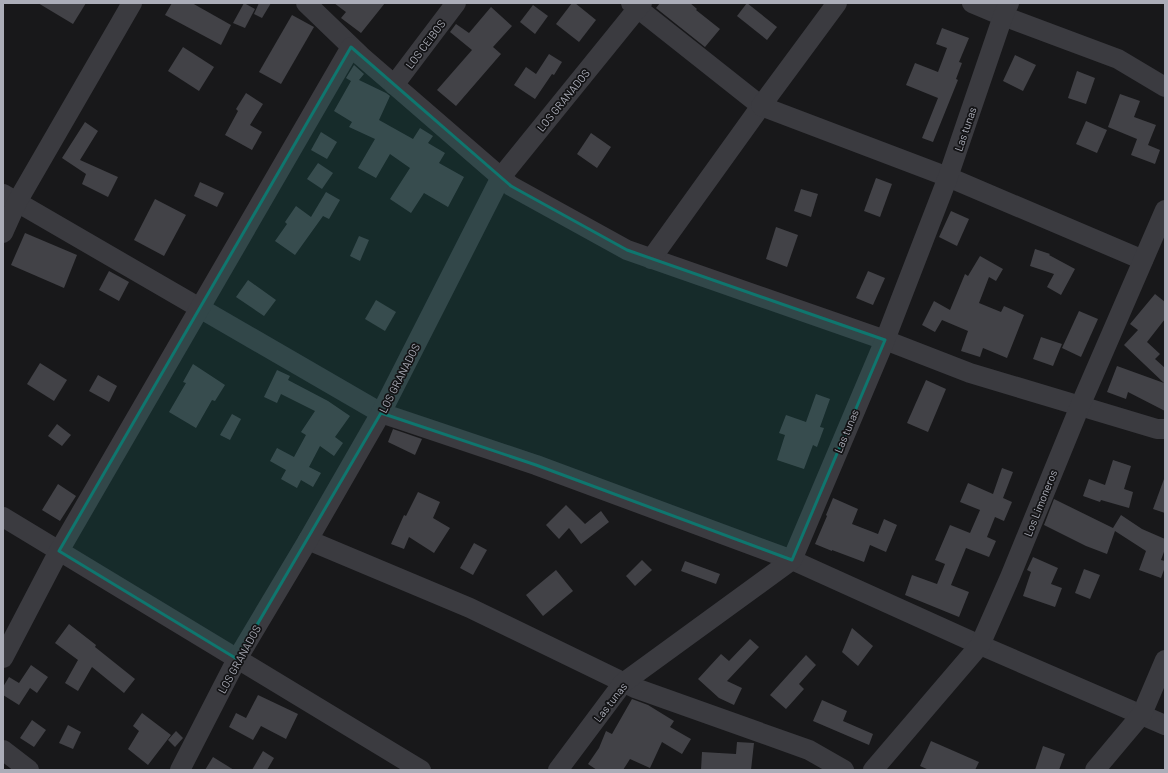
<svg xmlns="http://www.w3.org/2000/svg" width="1168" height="773" font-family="Barlow,sans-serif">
<rect width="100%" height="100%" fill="#18181a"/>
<g fill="#424247">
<polygon points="38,3 86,3 73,24"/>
<polygon points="172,3 192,3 231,25 221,45 165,15"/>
<polygon points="244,3 255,9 245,28 233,23"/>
<polygon points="259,3 271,3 262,18 254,14"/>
<polygon points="334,3 385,3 361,33 341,18 346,12"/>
<polygon points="572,3 575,3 596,20 579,42 556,24"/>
<polygon points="660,3 690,3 697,9 696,10 720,29 705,47 656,8"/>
<polygon points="747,3 777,27 767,40 737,16"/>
<polygon points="533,5 548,16 535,34 520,22"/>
<polygon points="491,7 512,26 493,47 501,54 456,106 437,90 472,50 450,32 456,24 469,33"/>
<polygon points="292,15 314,27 281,84 259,72"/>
<polygon points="942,28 969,38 959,62 962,63 956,79 958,80 933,142 922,138 938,98 906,85 915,63 938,72 947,48 936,44"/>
<polygon points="183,47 214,67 199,91 168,71"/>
<polygon points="549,54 562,62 554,75 552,74 535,99 514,85 526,67 536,74"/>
<polygon points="1015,55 1036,65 1023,91 1003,81"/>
<polygon points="354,65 364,74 359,80 386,93 390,96 379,120 413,139 420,128 433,136 428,143 445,153 439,163 464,177 448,207 424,193 411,213 390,199 410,168 390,154 376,178 358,168 375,139 349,127 352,122 334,111 351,81 346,78"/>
<polygon points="1077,71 1095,78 1086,104 1068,98"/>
<polygon points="246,93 263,104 250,125 262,132 252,150 225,135 238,111 236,109"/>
<polygon points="1120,94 1140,101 1134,117 1156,125 1148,145 1160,150 1155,164 1131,155 1137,139 1108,127"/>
<polygon points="1086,121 1107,130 1097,153 1076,144"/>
<polygon points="85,122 98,131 80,160 118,177 108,197 82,184 86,174 62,158"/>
<polygon points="321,132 337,142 327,159 311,150"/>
<polygon points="591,133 611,147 597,168 577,154"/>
<polygon points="318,163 333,173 322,189 307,179"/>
<polygon points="876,178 892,184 880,217 864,211"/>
<polygon points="200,182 224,193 217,207 194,196"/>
<polygon points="801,189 818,194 811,217 794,211"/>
<polygon points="326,192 340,200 329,219 323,216 295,255 275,241 287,224 285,222 296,206 311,217"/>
<polygon points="155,199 186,215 164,256 134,240"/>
<polygon points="951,211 969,219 957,246 939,237"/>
<polygon points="776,227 798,235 787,267 766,259"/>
<polygon points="25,233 77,255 64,288 11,265"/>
<polygon points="359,236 369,240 360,261 350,256"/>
<polygon points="1035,249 1050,254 1049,255 1075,269 1061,295 1047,287 1054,274 1030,266"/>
<polygon points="980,256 1003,269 996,281 989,277 979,303 1001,312 1004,306 1024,315 1007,358 983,348 980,357 961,351 968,331 942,320 935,332 922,325 934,301 950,310 965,274 968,276"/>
<polygon points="109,271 129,282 119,301 99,290"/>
<polygon points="868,271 885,278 873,305 856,298"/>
<polygon points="248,280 276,300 264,316 236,297"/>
<polygon points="1155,294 1165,302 1165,319 1147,342 1160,354 1155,359 1165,368 1165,411 1128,392 1126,399 1107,392 1117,366 1164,383 1124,345 1138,330 1130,324"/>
<polygon points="376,300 396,312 385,331 365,319"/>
<polygon points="1079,311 1098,319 1081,357 1062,348"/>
<polygon points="1041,337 1062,344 1053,366 1033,359"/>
<polygon points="40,363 67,380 54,401 27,384"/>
<polygon points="193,364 225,385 215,401 212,400 196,428 169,412 186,383 183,382"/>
<polygon points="277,370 290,376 288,380 328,401 350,416 335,437 343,443 334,456 320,446 309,467 321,473 313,487 301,480 297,488 281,479 286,470 270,461 277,448 294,457 306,435 301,432 315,411 281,394 277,403 264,397"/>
<polygon points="98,375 117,386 109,402 89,391"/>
<polygon points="926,380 946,389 928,432 907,423"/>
<polygon points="816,394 830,399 820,427 824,428 817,447 813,445 804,469 777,460 785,435 779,433 786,415 806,422"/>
<polygon points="232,414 241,419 230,440 220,435"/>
<polygon points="57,424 71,435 62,446 48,436"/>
<polygon points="393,429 422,439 415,455 388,442"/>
<polygon points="1113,460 1131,466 1124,489 1133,492 1129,508 1101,500 1100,502 1083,496 1089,479 1105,485"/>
<polygon points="1002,468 1013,472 1003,498 1012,502 1004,521 995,517 987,537 996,541 989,557 966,548 951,585 969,592 959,617 905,595 912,575 937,584 945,564 935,560 950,525 970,533 980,510 960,502 968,483 993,494"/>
<polygon points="1164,479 1165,479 1165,513 1153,509"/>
<polygon points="58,484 76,496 60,521 42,510"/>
<polygon points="418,492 440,502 433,518 450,528 434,553 409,537 404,549 391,544 404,515 406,516"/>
<polygon points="833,498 858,509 852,524 878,534 884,519 897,525 886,552 870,545 864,562 832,550 832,551 815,544 827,516 826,515"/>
<polygon points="1054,499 1113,528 1121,515 1142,529 1165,539 1165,549 1161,560 1165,561 1165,567 1161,578 1139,570 1146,551 1115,531 1107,554 1086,546 1044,525"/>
<polygon points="566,505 585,524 601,511 609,522 581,544 569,528 559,539 546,525"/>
<polygon points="474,543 487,550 473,575 460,568"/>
<polygon points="1033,557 1058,568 1051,584 1062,588 1055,607 1023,596 1031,572 1027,570"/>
<polygon points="642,560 652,570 635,586 626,576"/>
<polygon points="685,561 720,574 716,584 681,571"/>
<polygon points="1084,569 1100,575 1090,599 1075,593"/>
<polygon points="556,570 573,591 543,616 526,595"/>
<polygon points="69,624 96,645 95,647 135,679 124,693 92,667 78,691 65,683 78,660 55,643"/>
<polygon points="852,628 873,646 858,666 842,652"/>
<polygon points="750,639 759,647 727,681 742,688 734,705 719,698 698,679 721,654 729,661"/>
<polygon points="806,655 816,665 799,684 804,689 786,709 770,695"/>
<polygon points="31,665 48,677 37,693 30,688 19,705 3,695 3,687 9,677 19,683"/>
<polygon points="258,695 298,714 286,739 261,726 253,740 229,727 236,713 246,718"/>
<polygon points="632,699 648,705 674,721 670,727 691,739 682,754 662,742 650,768 630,759 623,770 597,770 588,764 599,748 606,731 612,734"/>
<polygon points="822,700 847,711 843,721 873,734 869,745 813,721"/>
<polygon points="142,713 171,735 148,765 128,749 139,731 133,726"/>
<polygon points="32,720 46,730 34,747 20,738"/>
<polygon points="68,725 81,732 73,749 59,743"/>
<polygon points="176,731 183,738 175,747 168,740"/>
<polygon points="931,741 979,762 975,770 929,770 920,766"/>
<polygon points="737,742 754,743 751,770 701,770 702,752 736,754"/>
<polygon points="1043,746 1065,754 1059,770 1035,770"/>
<polygon points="263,751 274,758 267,770 252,770"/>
<polygon points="213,757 234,770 205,770"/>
</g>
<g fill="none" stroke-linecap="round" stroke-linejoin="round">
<g stroke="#3b3b40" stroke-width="20">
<polyline points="306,3 361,56 511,186 627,250 885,340 970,373 1157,429 1165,429"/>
<polyline points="631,3 761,106 651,259"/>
<polyline points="837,3 761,106 948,177 1143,260"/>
<polyline points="972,3 1003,16 1118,59 1165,87"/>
<polyline points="394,85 456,3"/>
<polyline points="3,194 381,413 536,465 792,560 980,645 1165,725"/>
<polyline points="3,233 17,202 132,3"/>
<polyline points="3,517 421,770"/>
<polyline points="308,540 470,608 635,688 809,750 844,770"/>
<polyline points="3,658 59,551 351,47"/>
<polyline points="3,750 29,770"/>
<polyline points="180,770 237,659 308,540 381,413 501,177 642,3"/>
<polyline points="558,770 623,683 792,560 885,340 948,177 1003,16 1009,3"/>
<polyline points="873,770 980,645 1010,577 1080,406 1165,210"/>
<polyline points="1095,770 1142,714 1165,660"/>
</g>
</g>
<path fill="#0f766e" fill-opacity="0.2" stroke="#0f766e" stroke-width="3" stroke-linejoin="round" d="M351,47l160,139 116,64 258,90 -93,220 -256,-95 -155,-52 -144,246 -178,-108z"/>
<g text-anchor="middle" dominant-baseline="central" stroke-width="3.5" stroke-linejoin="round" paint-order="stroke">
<g font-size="11" fill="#abadb8" stroke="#131315">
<text transform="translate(425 44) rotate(-53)">LOS CEIBOS</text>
<text transform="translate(563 100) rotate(-51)">LOS GRANADOS</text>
<text transform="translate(965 129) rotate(-71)">Las tunas</text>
<text transform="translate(399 378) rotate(-63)">LOS GRANADOS</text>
<text transform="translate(846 431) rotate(-67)">Las tunas</text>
<text transform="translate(1040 503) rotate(-68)">Los Limoneros</text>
<text transform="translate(239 659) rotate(-61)">LOS GRANADOS</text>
<text transform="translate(610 702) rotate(-52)">Las tunas</text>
</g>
</g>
<rect width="1168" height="773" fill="none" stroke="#abadb8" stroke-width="8"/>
</svg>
